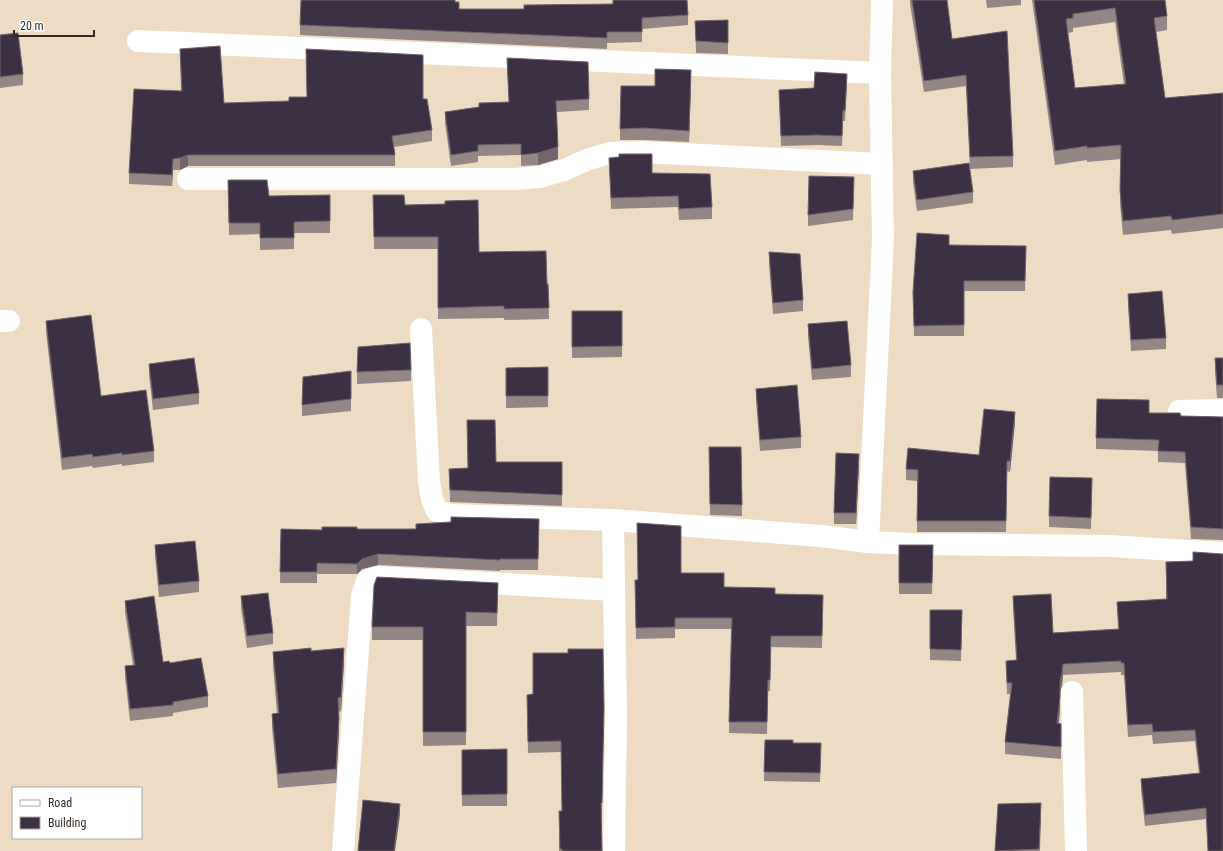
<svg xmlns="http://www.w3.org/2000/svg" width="1223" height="851" font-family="'Roboto Condensed',sans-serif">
<rect width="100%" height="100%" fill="#eddcc3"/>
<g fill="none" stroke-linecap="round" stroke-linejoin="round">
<g stroke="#fff" stroke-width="22">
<polyline points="138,41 880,73"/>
<polyline points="188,179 514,179 540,177 564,170 589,159 610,153 643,152 881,164"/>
<polyline points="0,321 9,321"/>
<polyline points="421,329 429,482 432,499 437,511 451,515 613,520"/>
<polyline points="1179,411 1223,410"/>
<polyline points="868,542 883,239 880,73 882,0"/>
<polyline points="1072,692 1076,851"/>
<polyline points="343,851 362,596 367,581 377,577 614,590"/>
<polyline points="614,851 616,718 613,520 821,536 868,542 912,544 1109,546 1223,553"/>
</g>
</g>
<g fill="#948684" fill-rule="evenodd">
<polygon points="910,0 947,0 952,39 1013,156 1013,167 970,169 966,86 924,92 910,4"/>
<polygon points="986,0 1021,0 1021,5 987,8"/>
<path d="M1032,0h133l2,16v14l-11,2 9,66 58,-5v135l-51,6 -1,-4 -48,5 -3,-31 1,-45 -34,3v-2l-32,5zM1115,22l9,62 -49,4 -7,-55 5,-1v-4z"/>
<polygon points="455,2 459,9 688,15 688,25 642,29 642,42 607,43 607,49 300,35 300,25"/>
<polygon points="695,21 728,43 728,54 696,53"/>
<polygon points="0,35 23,74 23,85 0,88"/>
<polygon points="180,49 224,103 423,99 432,130 432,141 394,147 395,155 395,166 188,166 180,170 173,170 172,186 129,184 129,173 181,91"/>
<polygon points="507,58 589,99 589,110 557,112 558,159 538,165 521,166 521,155 478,156 478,162 451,166 445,123 445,112 479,107 509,102"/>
<polygon points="691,81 689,142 644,140 620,140 620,129 655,86"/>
<polygon points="847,84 845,121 843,121 842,146 818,145 781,146 779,90 814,88"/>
<polygon points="609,158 652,173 712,207 712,219 679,220 678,207 611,209"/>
<polygon points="913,171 973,192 973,203 917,211 913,182"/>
<polygon points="854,177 853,220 808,226 808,215"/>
<polygon points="228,180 269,196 330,195 330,233 294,233 294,249 260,250 260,234 229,235"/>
<polygon points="373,195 405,205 479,252 547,284 548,284 549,319 504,320 504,318 438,319 438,249 374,249"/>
<polygon points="949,245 1026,246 1025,291 964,291 964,336 914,336 913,292"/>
<polygon points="769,252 803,300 803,311 773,314 769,264"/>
<polygon points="1128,294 1166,338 1166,349 1131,351 1128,305"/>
<polygon points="572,311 622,311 622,357 572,358"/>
<polygon points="46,321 101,396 154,451 154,462 122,466 122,464 93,468 92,466 62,470 46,332"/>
<polygon points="808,324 851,365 851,377 812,380 808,336"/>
<polygon points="1215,358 1223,358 1223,398 1217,398 1215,372"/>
<polygon points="149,364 199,393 199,404 153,410 149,375"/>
<polygon points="548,367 548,407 506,408 506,368"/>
<polygon points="411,370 411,381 357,384 357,372"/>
<polygon points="351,371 351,411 302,416 302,405"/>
<polygon points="756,389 801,437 801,448 760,451 756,400"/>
<polygon points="1149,413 1181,416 1223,417 1223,540 1191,539 1185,463 1158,462 1158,451 1096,449 1096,438"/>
<polygon points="1015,422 1010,472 1007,471 1006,532 917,532 917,481 906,480 906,469 979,455"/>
<polygon points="709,447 741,447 742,516 710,515"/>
<polygon points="496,462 562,462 562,506 450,502 449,469 468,468"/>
<polygon points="859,465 856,524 834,524 834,513"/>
<polygon points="1092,478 1091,529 1049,527 1049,516"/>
<polygon points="539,519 538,570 500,570 500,571 378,565 362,569 357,574 317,574 317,583 280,583 281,529 322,530 357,529 416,529"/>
<polygon points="155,545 199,581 199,592 159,597 155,556"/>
<polygon points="899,545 933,545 932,594 899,594"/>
<polygon points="1193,552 1223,851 1208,851 1206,819 1145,826 1141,790 1141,779 1199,773 1195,741 1153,744 1152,735 1128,737 1124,675 1121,675 1121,672 1063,675 1062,685 1060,692 1060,709 1059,723 1061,724 1061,759 1005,754 1005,742 1010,694 1007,694 1006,661 1016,660 1013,607 1013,596 1053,633 1118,629 1117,602 1166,599 1166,562 1193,561"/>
<polygon points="681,573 724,587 775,594 823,595 822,648 771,647 770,691 768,691 767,734 729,733 731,629 675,629 675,638 636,639 635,580"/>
<polygon points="498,583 497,626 466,626 466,745 423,746 423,640 372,640 372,627"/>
<polygon points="241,596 273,633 273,644 247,648 241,608"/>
<polygon points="125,601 163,662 170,663 208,696 208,707 173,713 173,716 130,721 125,677 125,666 133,665 125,612"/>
<polygon points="930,610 962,610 961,661 930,660"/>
<polygon points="603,649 602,814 601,814 602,851 559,851 559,811 562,811 561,752 528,753 527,695 533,694 568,653"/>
<polygon points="311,651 344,662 341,711 339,712 339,732 336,783 278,788 272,728 272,714 277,713 273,666 273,652"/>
<polygon points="765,740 793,743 821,743 820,782 764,781"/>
<polygon points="507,749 507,806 462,806 462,750"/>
<polygon points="1041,814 1040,851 995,851"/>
</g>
<g fill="#71646a">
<polygon points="691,70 691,81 689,142 689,131"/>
<polygon points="558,147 558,159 538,165 538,153"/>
<polygon points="188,155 188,166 180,170 180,158"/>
<polygon points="173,159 173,170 172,186 172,175"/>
<polygon points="1015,412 1015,422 1010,472 1010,461"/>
<polygon points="859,454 859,465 856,524 856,513"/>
<polygon points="378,554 378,565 362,569 357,574 357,564 362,559"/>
<polygon points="344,648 344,662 341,711 341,697"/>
<polygon points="1063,664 1063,675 1062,685 1060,692 1060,681"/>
<polygon points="1060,697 1060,709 1057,735 1057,723"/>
<polygon points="339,718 339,732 336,783 336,769"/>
<polygon points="1041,803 1041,814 1039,851"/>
<polygon points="400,804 400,815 395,851 394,851"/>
</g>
<g fill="#3c3044" stroke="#71646a" fill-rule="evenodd">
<polygon points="301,0 455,0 455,2 459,2 459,9 524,9 524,5 613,4 613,0 687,0 688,15 642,18 642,32 607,32 607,38 300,25"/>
<polygon points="912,0 947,0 952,39 1007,31 1013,156 970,157 966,75 924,81"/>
<path d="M1034,0h131l2,16 -13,2 11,80 58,-5v121l-51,6 -1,-4 -48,5 -3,-31 1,-45 -34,3v-2l-32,5zM1115,8l11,76 -51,4 -9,-69 7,-1v-4z"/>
<polygon points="728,20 728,43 696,41 695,21"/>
<polygon points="18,33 23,74 0,77 0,35"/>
<polygon points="220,46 224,103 289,101 289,97 307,97 306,49 423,55 423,99 427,99 432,130 392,136 395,155 188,155 180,158 173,159 172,175 129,173 134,89 182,91 180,49"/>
<polygon points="507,58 588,62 589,99 556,101 558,147 538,153 521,155 521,144 478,145 478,151 451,155 445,112 479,107 479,103 509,102"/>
<polygon points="655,69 691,70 689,131 644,128 620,129 621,86 655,86"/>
<polygon points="815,72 847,74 845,111 843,110 842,136 818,135 781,136 779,90 814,88"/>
<polygon points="619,154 652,154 652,173 710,174 712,207 679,209 678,196 611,198 609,158 619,157"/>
<polygon points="969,163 973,192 917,200 913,171"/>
<polygon points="809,176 854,177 853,209 808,215"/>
<polygon points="228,180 267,180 269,196 330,195 330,221 294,222 294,238 260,238 260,223 229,223"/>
<polygon points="373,195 404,195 405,205 445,204 445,201 478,200 479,252 546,251 547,284 548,284 549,308 504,309 504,306 438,308 438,237 374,237"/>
<polygon points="917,233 949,235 949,245 1026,246 1025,281 964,281 964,325 914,326 913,292"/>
<polygon points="769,252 800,254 803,300 773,303"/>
<polygon points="1162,291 1166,338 1131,340 1128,294"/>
<polygon points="572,311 622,311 622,346 572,347"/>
<polygon points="91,315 101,396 146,390 154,451 122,455 122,453 93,457 92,454 62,458 46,321"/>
<polygon points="847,321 851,365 812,369 808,324"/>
<polygon points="410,343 411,370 357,372 358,347"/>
<polygon points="194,358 199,393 153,399 149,364"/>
<polygon points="1215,358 1223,358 1223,385 1217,385"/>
<polygon points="548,367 548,396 506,396 506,368"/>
<polygon points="351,371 351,399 302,405 303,377"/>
<polygon points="797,385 801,437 760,440 756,389"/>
<polygon points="1097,399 1149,400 1149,413 1180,413 1181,416 1223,417 1223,529 1191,527 1185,452 1158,451 1159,440 1096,438"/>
<polygon points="984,409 1015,412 1010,461 1007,461 1006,521 917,521 918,470 906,469 908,448 979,455"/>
<polygon points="467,420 495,420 496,462 562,462 562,495 450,490 449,469 468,468"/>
<polygon points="709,447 741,447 742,505 710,504"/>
<polygon points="836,453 859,454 856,513 834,513"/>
<polygon points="1050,477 1092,478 1091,518 1049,516"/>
<polygon points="451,517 539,519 538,559 500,559 500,560 378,554 362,559 357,564 317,563 317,572 280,572 281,529 322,530 322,527 357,527 357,529 416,529 416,524 451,522"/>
<polygon points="637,523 681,526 681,573 724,573 724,587 775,588 775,594 823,595 822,636 771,636 770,680 768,680 767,722 729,722 732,618 675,618 675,627 636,628 635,580 638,580"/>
<polygon points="195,541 199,581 159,585 155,545"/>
<polygon points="899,545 933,545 932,583 899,583"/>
<polygon points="1193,552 1223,554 1223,851 1208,851 1206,808 1145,815 1141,779 1200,773 1195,730 1153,732 1152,724 1128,725 1124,663 1121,663 1121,661 1063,664 1062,673 1060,681 1060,697 1057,723 1061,724 1061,747 1005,742 1012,683 1007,683 1006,661 1017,660 1013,596 1051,594 1053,633 1119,629 1117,602 1167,599 1166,562 1193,561"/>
<polygon points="377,577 498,583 497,613 466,612 466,732 423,732 423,627 372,627 374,585"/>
<polygon points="268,593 273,633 247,636 241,596"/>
<polygon points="154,596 163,662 169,661 170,663 201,658 208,696 173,702 173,705 130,709 125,666 135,665 125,601"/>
<polygon points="930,610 962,610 961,650 930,649"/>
<polygon points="311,648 311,651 344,648 341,697 338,698 339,718 336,769 278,774 272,714 279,713 273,652"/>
<polygon points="568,649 603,649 604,707 602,803 601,803 602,851 562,851 562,849 560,849 559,811 562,811 561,741 528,742 527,695 533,694 533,653 568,653"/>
<polygon points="765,740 793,740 793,743 821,743 820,773 764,772"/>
<polygon points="507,749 507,794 462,795 462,750"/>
<polygon points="363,800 400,804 394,851 358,851"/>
<polygon points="1041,803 1039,849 995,851 998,804"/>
</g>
<rect x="12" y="787" width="130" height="52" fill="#ffffff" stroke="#adaaa7"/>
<rect x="20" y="800" width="20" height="6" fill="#ffffff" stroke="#adaaa7"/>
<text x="48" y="807" font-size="12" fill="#322b22">Road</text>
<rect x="20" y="817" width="20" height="12" fill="#3c3044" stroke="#adaaa7"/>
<text x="48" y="827" font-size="12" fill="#322b22">Building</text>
<path d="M14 30v6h80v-6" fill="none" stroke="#322b22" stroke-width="2"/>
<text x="20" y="30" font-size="12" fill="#322b22" stroke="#ffffff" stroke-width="3" paint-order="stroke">20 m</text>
</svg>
